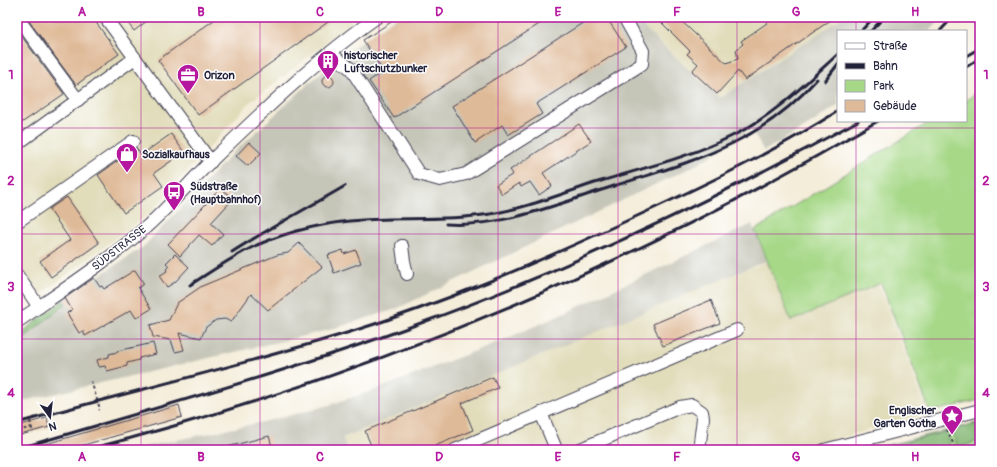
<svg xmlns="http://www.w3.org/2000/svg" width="997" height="467" font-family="Pangolin,sans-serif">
<rect width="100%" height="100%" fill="#fff"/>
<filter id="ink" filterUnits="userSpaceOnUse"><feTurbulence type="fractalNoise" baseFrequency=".025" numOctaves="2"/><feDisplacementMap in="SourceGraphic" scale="8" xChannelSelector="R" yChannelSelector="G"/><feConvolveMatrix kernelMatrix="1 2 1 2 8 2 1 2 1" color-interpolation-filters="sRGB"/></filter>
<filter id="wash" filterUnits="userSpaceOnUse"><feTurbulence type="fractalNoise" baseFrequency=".012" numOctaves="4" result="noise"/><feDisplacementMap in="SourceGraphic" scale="16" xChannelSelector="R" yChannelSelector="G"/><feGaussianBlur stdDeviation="0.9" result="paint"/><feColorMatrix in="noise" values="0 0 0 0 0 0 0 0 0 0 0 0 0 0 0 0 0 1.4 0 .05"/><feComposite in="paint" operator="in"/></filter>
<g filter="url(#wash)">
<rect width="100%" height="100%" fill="#f4edda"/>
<g fill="#e1dcba">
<polygon points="17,17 348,17 352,23 250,102 150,213 41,294 17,267"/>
<polygon points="640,17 843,17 720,98 645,29"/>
<polygon points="767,262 791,322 879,284 928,413 798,450 348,450 343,439 545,345"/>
</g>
<g fill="#c5c5b8">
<polygon points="397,17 640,17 645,29 720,98 843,17 943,17 930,31 838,31 838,105 812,123 764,151 751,129 700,163 396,309 329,330 19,402 17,399 17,345 67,304 63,299 143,247 231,155 332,62"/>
<polygon points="752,224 766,261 343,438 347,450 129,450 263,422 322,407 375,390 498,342 563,314"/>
</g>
<g fill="#a6d887" stroke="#647d61">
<polygon points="980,91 980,400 930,412 881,283 791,321 755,230 931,121 966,121 966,100"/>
<polygon points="980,422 980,450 868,450"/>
</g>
<g fill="#84b874" stroke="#536d58">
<polygon points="63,300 66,304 17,344 17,336"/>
<polygon points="980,423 980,440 958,448 952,430"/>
<polygon points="946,432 951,450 873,450"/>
</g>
<g id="blocks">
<g fill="#dfba98">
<polygon points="26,17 92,17 119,54 76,85"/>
<polygon points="123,17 152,17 134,31"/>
<polygon points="218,17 335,17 198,115 158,60"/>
<polygon points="399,17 550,17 394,118 369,81 383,71 363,40"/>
<polygon points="592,17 606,17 626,47 536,104 542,114 508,135 502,125 475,143 452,106"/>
<polygon points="666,17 677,17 726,63 738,59 736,50 743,44 741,41 767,23 763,17 835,17 745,80 738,71 717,94 692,71 698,64 687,54 690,51 661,22"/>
<polygon points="17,30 64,94 17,126"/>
<circle cx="328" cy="81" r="6"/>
<polygon points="579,124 591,141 543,173 552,186 539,195 530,182 521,187 519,183 502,194 496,185 513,174 510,170"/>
<polygon points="171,134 184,152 154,173 163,186 124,213 98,175 136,148 141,155"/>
<polygon points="249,142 261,153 248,166 236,156"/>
<polygon points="221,188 233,199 211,223 223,234 212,246 199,235 180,256 168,244"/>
<polygon points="67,197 99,243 51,277 40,261 70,240 49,209"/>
<polygon points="299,243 322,267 268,310 251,294 231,322 225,319 216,320 206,327 201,338 179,333 184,350 180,351 175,352 171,340 153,337 150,325 169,320 177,303 202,286 277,255 288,253"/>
<polygon points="343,250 344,254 356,250 361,263 334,273 328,255"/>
<polygon points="175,254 189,267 175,282 167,287 159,276 167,271 166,269 169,266 166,263"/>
<polygon points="135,270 144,284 138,288 151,309 136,318 131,310 85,336 83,331 79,333 67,313 72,310 65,298 94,278 100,287 102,286 104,289"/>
<polygon points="711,300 720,323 663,346 653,324"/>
<polygon points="153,343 156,354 139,358 139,360 127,363 127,366 107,371 105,366 99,367 97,360 109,357 109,354 117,352 117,351"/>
<polygon points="493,377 498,388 462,403 473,430 425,450 373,450 365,431"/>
<polygon points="179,405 182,417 66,450 32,450 32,448"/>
<polygon points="47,418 49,427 17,436 17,426"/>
<polygon points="269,436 273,450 227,450 227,447"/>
</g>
</g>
</g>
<g filter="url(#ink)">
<use href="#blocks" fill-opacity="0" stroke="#424053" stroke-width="1"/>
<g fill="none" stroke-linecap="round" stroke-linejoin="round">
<g stroke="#424053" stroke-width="14">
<g id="minor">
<polyline points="17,17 78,100"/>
<polyline points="105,17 211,162"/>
<polyline points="330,53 351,69 419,174 440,180 466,174 642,64 643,51 624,17"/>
<polyline points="17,144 135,58"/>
<polyline points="17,222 133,141"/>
<polyline points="402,246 404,261 407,274"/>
<polyline points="17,275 39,307"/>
<path d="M17,322c43,-30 88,-59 127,-93 24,-21 44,-45 66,-67 53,-51 107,-103 167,-145"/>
<polyline points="541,413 556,449"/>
<polyline points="455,450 737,330"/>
<polyline points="578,450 680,407 692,405 702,412 703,418 699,450"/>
<polyline points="824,450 980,410"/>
</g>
</g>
<g stroke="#424053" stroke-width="2" stroke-dasharray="3 3" stroke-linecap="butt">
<polyline points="91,381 100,409 99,410"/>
<polyline points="30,421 33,433"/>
<polyline points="947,429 956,450"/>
<polyline points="18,431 32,427"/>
<polyline points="37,445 38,450"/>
<polyline points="962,450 980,443"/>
</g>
<use href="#minor" stroke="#fff" stroke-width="12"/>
<g stroke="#22223b" stroke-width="3">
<polyline points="861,31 874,17"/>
<polyline points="871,31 884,17"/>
<polyline points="940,31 953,17"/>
<polyline points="966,56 980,48"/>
<polyline points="966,67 980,58"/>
<polyline points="825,81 838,64"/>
<path d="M446,224c57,4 114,-21 168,-38 40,-13 81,-24 119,-43 31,-15 61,-38 84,-64"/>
<path d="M232,252c37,-24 76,-44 113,-66"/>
<path d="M190,285c22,-14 43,-29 67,-40 33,-14 70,-23 106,-25 40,-3 80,1 120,-5 39,-5 78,-21 115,-33 45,-14 92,-25 134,-46 40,-19 73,-52 106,-82"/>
<path d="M17,423c111,-31 223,-57 333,-91 94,-29 183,-68 272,-109 74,-34 147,-68 216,-112"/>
<path d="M17,449c135,-40 271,-77 404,-126 151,-55 296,-125 437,-202"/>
<path d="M86,450c278,-71 545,-184 792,-329"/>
</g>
</g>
</g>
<path fill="none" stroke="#b5179e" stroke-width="1" stroke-opacity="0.55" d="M141,17v433M260,17v433M379,17v433M498,17v433M618,17v433M737,17v433M856,17v14M856,121v329M17,128h963M17,234h963M17,339h963"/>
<defs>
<g id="building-pin" transform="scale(1.15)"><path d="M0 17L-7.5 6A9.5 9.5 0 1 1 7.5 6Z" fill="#b5179e" stroke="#fff"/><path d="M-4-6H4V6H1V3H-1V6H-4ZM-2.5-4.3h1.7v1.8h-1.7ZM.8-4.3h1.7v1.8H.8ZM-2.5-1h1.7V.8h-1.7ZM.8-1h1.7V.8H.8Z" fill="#fff"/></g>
<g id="office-pin" transform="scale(1.15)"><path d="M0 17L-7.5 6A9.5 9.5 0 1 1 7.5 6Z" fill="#b5179e" stroke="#fff"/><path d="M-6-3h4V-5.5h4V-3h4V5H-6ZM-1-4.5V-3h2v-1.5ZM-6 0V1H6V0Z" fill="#fff"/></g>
<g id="shop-pin" transform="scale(1.15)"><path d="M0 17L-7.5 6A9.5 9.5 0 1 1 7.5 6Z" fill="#b5179e" stroke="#fff"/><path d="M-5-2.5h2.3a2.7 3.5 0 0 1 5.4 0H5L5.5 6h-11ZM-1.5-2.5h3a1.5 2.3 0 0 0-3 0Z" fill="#fff"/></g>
<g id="bus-pin" transform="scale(1.15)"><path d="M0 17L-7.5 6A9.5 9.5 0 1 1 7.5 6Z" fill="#b5179e" stroke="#fff"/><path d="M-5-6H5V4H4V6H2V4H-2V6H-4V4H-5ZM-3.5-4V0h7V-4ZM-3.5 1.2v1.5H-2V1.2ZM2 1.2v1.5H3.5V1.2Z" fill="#fff"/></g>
<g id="sight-pin" transform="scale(1.15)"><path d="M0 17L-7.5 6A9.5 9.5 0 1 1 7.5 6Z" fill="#b5179e" stroke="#fff"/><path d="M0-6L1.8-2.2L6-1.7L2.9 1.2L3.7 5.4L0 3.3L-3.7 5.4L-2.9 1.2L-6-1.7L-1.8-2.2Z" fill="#fff"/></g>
</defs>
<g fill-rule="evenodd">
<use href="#building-pin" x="328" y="61"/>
<use href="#office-pin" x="188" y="75"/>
<use href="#shop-pin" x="127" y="154"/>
<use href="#bus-pin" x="174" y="192"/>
<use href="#sight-pin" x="952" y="416"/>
</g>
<g text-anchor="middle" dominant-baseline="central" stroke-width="3" stroke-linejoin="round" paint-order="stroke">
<g font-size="11" font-weight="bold" fill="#22223b" stroke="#fff" text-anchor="start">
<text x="344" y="55">historischer<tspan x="344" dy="13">Luftschutzbunker</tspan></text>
<text x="204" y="75">Orizon</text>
<text x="142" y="154">Sozialkaufhaus</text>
<text x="190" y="186">Südstraße<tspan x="190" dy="13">(Hauptbahnhof)</tspan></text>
<text x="936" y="410" text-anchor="end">Englischer<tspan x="936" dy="13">Garten Gotha</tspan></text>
</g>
<g font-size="11" fill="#22223b" stroke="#fff">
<text transform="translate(119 248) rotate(-38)">SÜDSTRASSE</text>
</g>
</g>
<rect width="997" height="467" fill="none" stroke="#fff" stroke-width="44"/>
<rect x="837" y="30" width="130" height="92" fill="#ffffff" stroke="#a7a7b1"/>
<rect x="845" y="43" width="20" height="6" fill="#ffffff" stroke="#a7a7b1"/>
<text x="873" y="50" font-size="12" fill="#22223b">Straße</text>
<rect x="845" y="63" width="20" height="6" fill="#22223b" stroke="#a7a7b1"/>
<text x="873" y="70" font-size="12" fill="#22223b">Bahn</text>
<rect x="845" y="80" width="20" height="12" fill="#a6d887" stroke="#a7a7b1"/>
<text x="873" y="90" font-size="12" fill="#22223b">Park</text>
<rect x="845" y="100" width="20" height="12" fill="#dfba98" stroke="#a7a7b1"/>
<text x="873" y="110" font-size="12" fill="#22223b">Gebäude</text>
<g transform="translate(50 417) rotate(165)" stroke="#ffffff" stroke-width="3" paint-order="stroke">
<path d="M0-3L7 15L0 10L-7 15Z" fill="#22223b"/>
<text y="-6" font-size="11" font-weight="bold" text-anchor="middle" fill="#22223b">N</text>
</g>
<rect x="22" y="22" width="953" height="423" fill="none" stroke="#b5179e" stroke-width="1.5"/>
<g font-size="13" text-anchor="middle" font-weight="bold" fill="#b5179e">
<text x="82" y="16">A</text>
<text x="201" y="16">B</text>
<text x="320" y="16">C</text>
<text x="439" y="16">D</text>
<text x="558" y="16">E</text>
<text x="677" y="16">F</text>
<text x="796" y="16">G</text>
<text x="915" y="16">H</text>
<text x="11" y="79">1</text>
<text x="986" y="79">1</text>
<text x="11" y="185">2</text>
<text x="986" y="185">2</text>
<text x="11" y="291">3</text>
<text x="986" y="291">3</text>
<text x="11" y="397">4</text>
<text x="986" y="397">4</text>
<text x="82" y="461">A</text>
<text x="201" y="461">B</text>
<text x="320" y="461">C</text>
<text x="439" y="461">D</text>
<text x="558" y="461">E</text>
<text x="677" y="461">F</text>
<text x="796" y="461">G</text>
<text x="915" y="461">H</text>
</g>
</svg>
